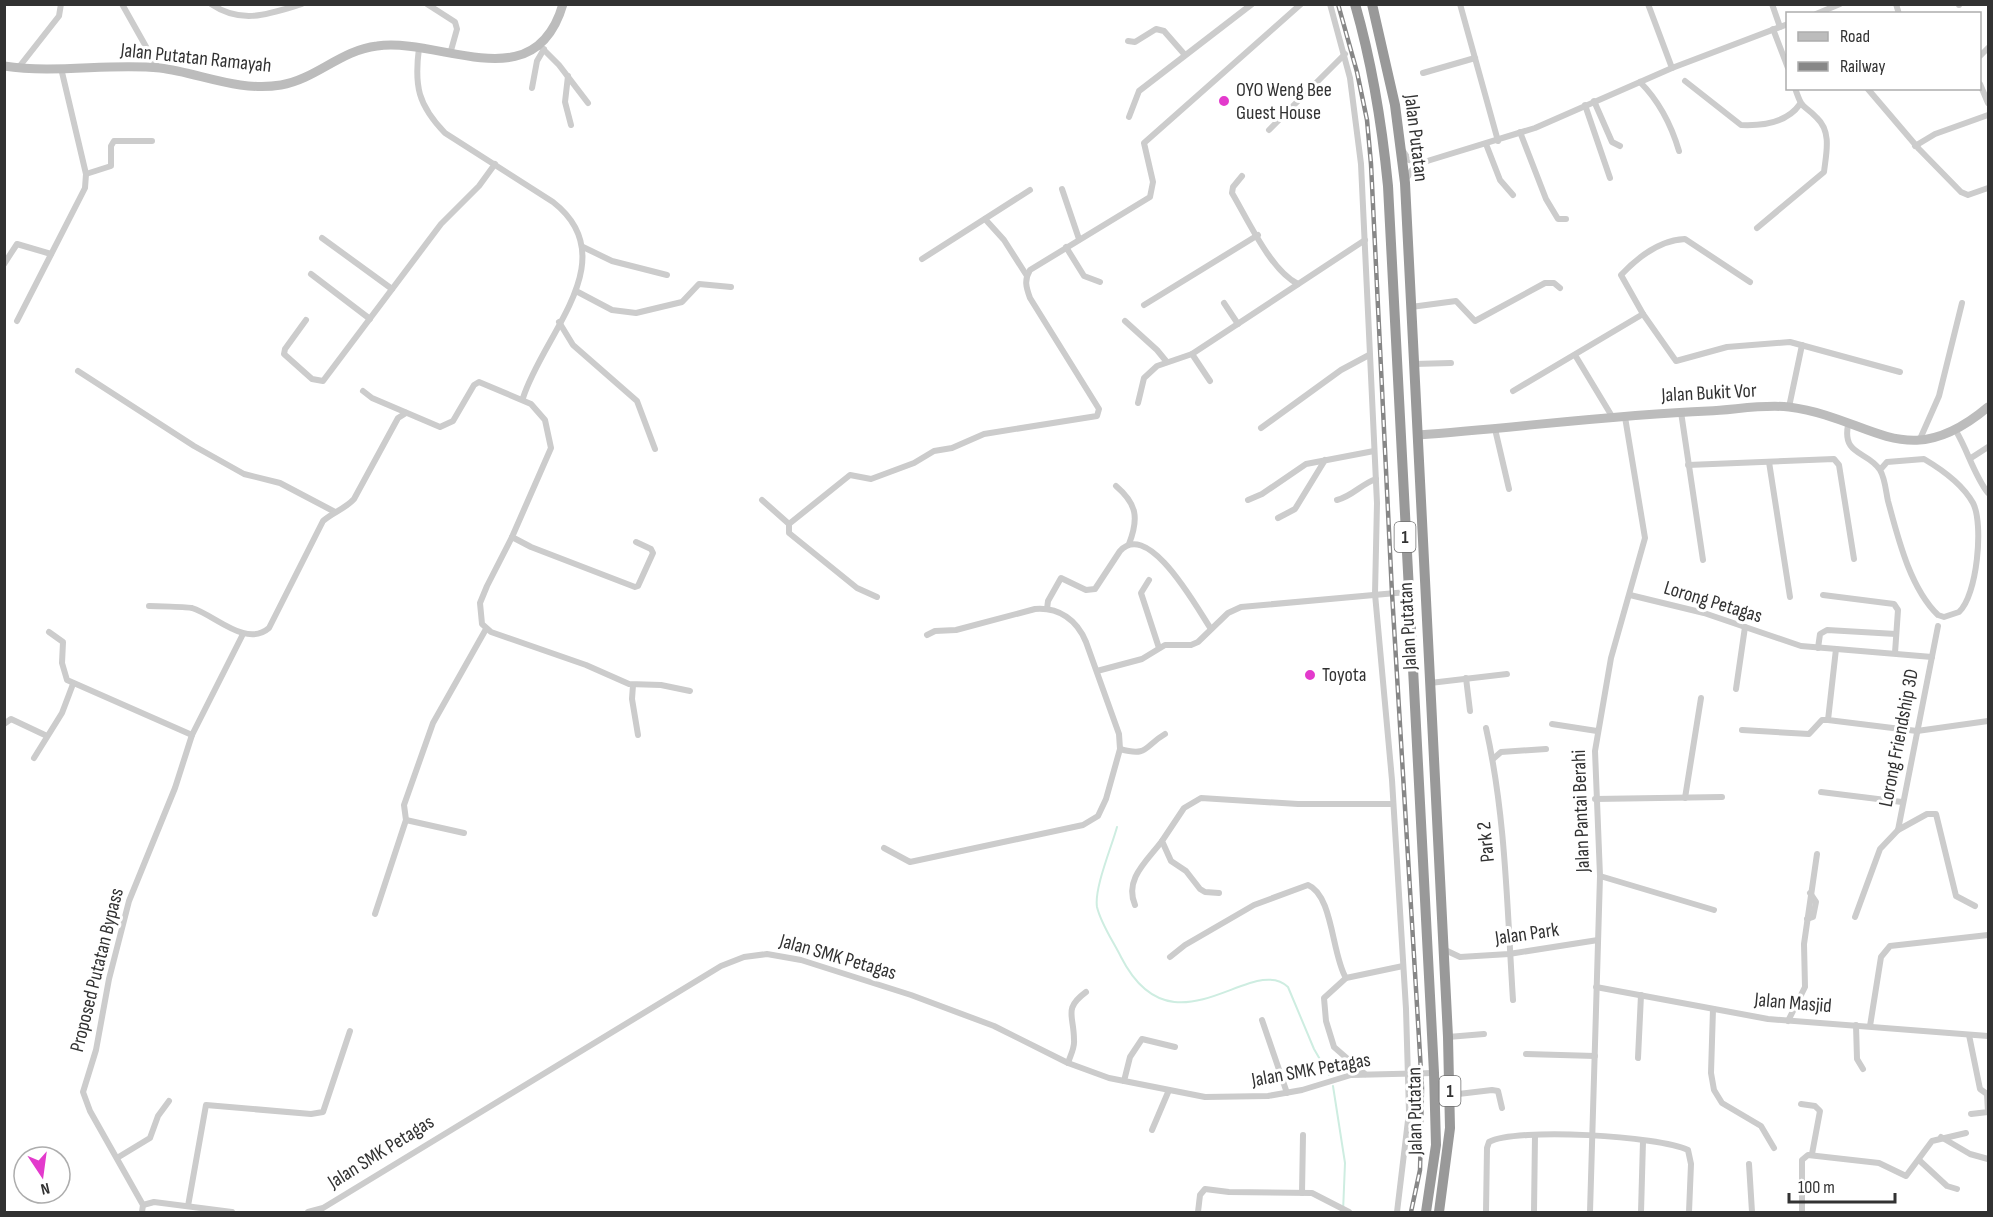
<svg xmlns="http://www.w3.org/2000/svg" width="1993" height="1217" font-family="'Sofia Sans Condensed',sans-serif">
<rect width="100%" height="100%" fill="#fff"/>
<g fill="none" stroke-linecap="round" stroke-linejoin="round">
<g stroke="#ceede1" stroke-width="2">
<path d="M1117,827c-5,19 -23,61 -20,80 4,17 16,34 24,50 52,102 131,-5 167,30l26,62 15,26"/>
<polyline points="1333,1086 1345,1163 1343,1212"/>
</g>
<g stroke="#ccc" stroke-width="6">
<polyline points="122,4 158,68"/>
<path d="M211,4c31,21 58,10 91,0"/>
<polyline points="427,4 455,22 457,29 450,54"/>
<polyline points="1330,4 1350,78 1361,164 1377,503 1375,594 1392,780 1406,1009 1409,1112 1397,1212"/>
<polyline points="1460,4 1498,141"/>
<polyline points="1648,4 1672,68"/>
<polyline points="1772,4 1780,27"/>
<polyline points="1896,4 1899,14"/>
<polyline points="1959,4 1959,5"/>
<polyline points="1816,14 1840,4"/>
<polyline points="1773,29 1788,68"/>
<polyline points="1128,41 1135,42 1156,29 1164,31 1185,55"/>
<polyline points="539,45 559,65 588,103"/>
<path d="M419,48c-5,38 -1,57 26,85l108,69c73,57 -10,132 -30,196"/>
<polyline points="1980,56 1988,48"/>
<polyline points="19,67 59,16 61,4"/>
<polyline points="1423,73 1475,58"/>
<polyline points="568,76 565,102 571,125"/>
<path d="M1685,81l56,44c22,1 46,-2 59,-21"/>
<path d="M1640,82c20,20 31,42 39,69"/>
<polyline points="1980,84 1988,103"/>
<polyline points="532,88 537,61 544,49"/>
<polyline points="1867,88 1919,149 1961,192 1968,195 1988,188"/>
<polyline points="1594,101 1612,142 1620,146"/>
<polyline points="1585,105 1610,178"/>
<polyline points="1129,117 1139,91 1252,4"/>
<polyline points="1269,130 1345,54"/>
<polyline points="1520,132 1546,199 1558,219 1566,219"/>
<polyline points="1486,144 1500,180 1513,195"/>
<polyline points="1915,146 1935,134 1988,115"/>
<polyline points="1403,151 1409,160 1420,162"/>
<polyline points="86,174 111,166 111,146 114,141 152,141"/>
<path d="M1242,176l-9,11 -1,6c16,27 39,78 66,91"/>
<polyline points="1406,179 1412,170 1424,162 1535,128 1672,68 1788,24"/>
<polyline points="1062,189 1079,239"/>
<polyline points="985,219 1004,240 1027,276"/>
<path d="M1757,228l67,-56c2,-18 8,-40 -7,-54 -14,-15 -14,-6 -22,-30"/>
<polyline points="322,238 392,289"/>
<polyline points="583,247 612,261 667,275"/>
<polyline points="1066,247 1084,276 1100,282"/>
<polyline points="922,259 1030,190"/>
<polyline points="4,264 17,244 51,254"/>
<polyline points="311,274 370,319"/>
<polyline points="576,291 612,310 636,313 682,302 699,284 731,287"/>
<polyline points="1224,303 1238,324"/>
<polyline points="1144,305 1258,235"/>
<polyline points="1411,307 1456,301 1475,321 1545,283 1554,283 1560,288"/>
<polyline points="1643,314 1676,361 1727,347 1790,342 1900,372"/>
<polyline points="306,320 285,349 284,354 312,379 323,381 441,224 479,186 495,164"/>
<polyline points="17,321 85,188 86,174 61,68"/>
<polyline points="1125,321 1157,350 1166,361"/>
<polyline points="559,322 573,345 637,401 655,449"/>
<polyline points="1192,354 1210,381"/>
<polyline points="1575,355 1613,418"/>
<polyline points="1414,364 1451,363"/>
<polyline points="78,371 194,446 244,474 280,483 335,512"/>
<polyline points="363,391 372,398 440,427 453,421 474,385 479,382 531,404 545,420 551,448 512,537 487,586 480,603 482,624 491,632 586,665 629,684 661,685 690,691"/>
<path d="M1513,391l130,-77 -22,-39c17,-18 39,-35 64,-36l65,43"/>
<polyline points="1138,403 1144,378 1157,366 1192,354 1365,240"/>
<polyline points="1789,407 1802,345"/>
<polyline points="1681,412 1703,560"/>
<path d="M1848,425c-6,31 20,26 32,45 5,8 6,22 8,31 10,37 22,87 50,114l6,2 15,-5c18,-16 25,-88 14,-109 -10,-18 -32,-34 -49,-44l-37,3 -7,8"/>
<polyline points="1261,428 1341,370 1369,355"/>
<polyline points="1495,429 1509,489"/>
<path d="M1956,431c12,20 18,44 32,62"/>
<polyline points="1920,439 1939,396 1962,303"/>
<polyline points="1971,458 1988,447"/>
<polyline points="1769,462 1790,597"/>
<polyline points="1688,465 1834,459 1839,465 1854,559"/>
<path d="M1116,486c21,18 23,32 13,58"/>
<polyline points="762,500 789,524"/>
<polyline points="1248,500 1262,494 1306,464 1374,451"/>
<path d="M1337,500c16,-4 24,-16 39,-21"/>
<polyline points="1278,518 1295,509 1325,460"/>
<polyline points="512,537 531,547 635,587 638,586 653,553 651,549 636,542"/>
<polyline points="1149,580 1141,593 1159,648"/>
<polyline points="1630,595 1704,613 1801,646 1932,657"/>
<polyline points="1823,595 1894,604 1898,610 1895,653"/>
<path d="M877,597l-20,-9 -68,-55v-9l61,-49 21,4 43,-16 20,-12 18,-3 32,-14 113,-18 2,-7 -69,-111c-4,-11 -6,-18 0,-28l120,-73 3,-15 -9,-39 157,-139"/>
<path d="M149,606c4,0 39,1 43,2 23,7 54,40 77,20l54,-107c10,-9 22,-12 31,-22l44,-81 8,-5"/>
<path d="M1047,609l1,-8 13,-23 25,12 9,-1 25,-38c29,-32 78,59 91,78"/>
<polyline points="49,632 63,642 62,663 67,680 192,735"/>
<polyline points="1818,648 1820,634 1827,630 1896,634"/>
<polyline points="1836,649 1828,720 1917,731 1988,721"/>
<polyline points="1097,671 1142,659 1165,645 1191,645 1198,642 1228,613 1241,607 1407,592"/>
<polyline points="1466,678 1470,711"/>
<polyline points="1430,683 1507,674"/>
<polyline points="633,685 632,699 638,735"/>
<polyline points="1736,689 1745,627"/>
<polyline points="4,724 11,719 47,736"/>
<polyline points="1552,724 1597,731"/>
<path d="M1486,728c20,89 21,181 27,272"/>
<polyline points="1742,730 1809,734 1822,720 1828,720"/>
<path d="M1120,749c29,8 24,-3 45,-15"/>
<polyline points="34,758 62,713 73,684"/>
<polyline points="1493,759 1501,752 1546,749"/>
<polyline points="1821,792 1902,802"/>
<polyline points="1685,798 1701,698"/>
<polyline points="1595,799 1722,797"/>
<polyline points="406,820 464,833"/>
<polyline points="1898,830 1927,814 1936,814 1956,896 1975,906"/>
<path d="M884,848l26,14 173,-37 15,-9 8,-17 14,-50 -1,-15 -33,-92c-9,-22 -27,-35 -51,-33l-79,21 -21,1 -8,4"/>
<polyline points="1600,876 1714,910"/>
<polyline points="1219,893 1205,892 1200,889 1186,871 1171,861 1162,841 1184,808 1201,798 1298,804 1393,804"/>
<path d="M1135,905c-11,-26 12,-44 27,-64"/>
<polyline points="375,914 406,820 404,805 433,723 486,629"/>
<polyline points="1855,917 1880,849 1898,830 1938,626"/>
<polyline points="1807,919 1813,917 1816,902 1810,893"/>
<polyline points="1443,949 1460,957 1509,954 1598,940"/>
<path d="M1170,957l15,-12 69,-40 54,-20c25,10 24,71 38,93"/>
<polyline points="1596,987 1768,1019 1988,1036"/>
<polyline points="1713,1009 1711,1073 1714,1090 1722,1103 1761,1126 1774,1148"/>
<polyline points="1262,1020 1287,1093"/>
<polyline points="1788,1021 1805,987 1804,944 1817,854"/>
<polyline points="1856,1025 1857,1059 1863,1069"/>
<polyline points="1870,1026 1881,957 1890,946 1988,935"/>
<polyline points="1969,1035 1980,1089 1987,1094 1988,1112 1971,1114"/>
<polyline points="1448,1037 1484,1034"/>
<polyline points="1526,1054 1595,1056"/>
<polyline points="1638,1058 1641,995"/>
<path d="M1068,1063c2,-7 7,-15 6,-23 0,-25 -11,-31 12,-48"/>
<polyline points="1365,1074 1334,1047 1326,1021 1324,998 1346,978 1403,966"/>
<polyline points="1124,1081 1130,1057 1142,1039 1175,1047"/>
<polyline points="1450,1095 1492,1090 1498,1091 1502,1108"/>
<polyline points="1801,1104 1815,1106 1820,1111 1812,1154"/>
<polyline points="1152,1130 1169,1090"/>
<polyline points="1941,1137 1970,1154 1988,1159"/>
<polyline points="117,1158 150,1138 158,1116 169,1101"/>
<polyline points="1919,1160 1947,1186 1957,1189"/>
<polyline points="1749,1164 1752,1212"/>
<polyline points="1302,1193 1303,1135"/>
<polyline points="143,1205 154,1202 232,1212"/>
<polyline points="188,1206 206,1105 311,1114 323,1112 350,1031"/>
<polyline points="142,1212 143,1205 90,1111 83,1092 96,1050 109,979 129,901 175,788 192,735 243,634"/>
<polyline points="308,1212 323,1208 721,966 744,957 767,954 801,960 911,995 994,1026 1068,1063 1109,1078 1205,1097 1268,1096 1302,1090 1351,1075 1434,1073"/>
<polyline points="1198,1212 1200,1195 1205,1189 1229,1192 1312,1193 1349,1212"/>
<path d="M1486,1212l1,-64 2,-6c28,-15 170,-6 199,8l3,14 -2,48"/>
<polyline points="1534,1212 1535,1135"/>
<polyline points="1590,1212 1600,876 1595,751 1611,658 1645,538 1625,417"/>
<polyline points="1641,1212 1643,1141"/>
<polyline points="1802,1212 1802,1160 1808,1155 1879,1163 1906,1176 1932,1141 1966,1133"/>
</g>
<g stroke="#bcbcbc" stroke-width="9">
<path d="M4,66c52,8 104,-3 156,2 40,5 78,24 121,17 35,-6 60,-35 96,-39 65,-9 158,55 186,-42"/>
<path d="M1418,435c97,-7 193,-20 290,-24 26,-1 55,-7 81,-4 84,11 117,69 199,0"/>
</g>
<g stroke="#999" stroke-width="10">
<path d="M1355,4c17,59 27,121 33,182l46,887 2,72 -10,67"/>
<polyline points="1372,4 1395,105 1405,183 1448,1037 1450,1128 1439,1212"/>
</g>
<g stroke="#878787" stroke-width="4.5">
<polyline id="rail" points="1338,4 1357,72 1367,120 1371,164 1392,593 1422,1088 1420,1170 1411,1212"/>
</g>
<use href="#rail" stroke="#fff" stroke-width="2" stroke-dasharray="7" stroke-linecap="butt"/>
</g>
<g fill="#e33acc" stroke="#fff" stroke-width="2">
<circle cx="1224" cy="101" r="6"/>
<circle cx="1310" cy="675" r="6"/>
</g>
<g text-anchor="middle" dominant-baseline="central" stroke-width="6" stroke-linejoin="round" paint-order="stroke">
<g fill="#fff" stroke="#707070" stroke-width="1.5">
<rect x="1394.5" y="522" width="21" height="30" rx="4.5"/>
<rect x="1439.5" y="1076" width="21" height="30" rx="4.5"/>
</g>
<g font-size="18" font-weight="bold" fill="#323232">
<text x="1405" y="537">1</text>
<text x="1450" y="1091">1</text>
</g>
<g font-size="20" fill="#323232" stroke="#fff">
<text transform="translate(196 58) rotate(6)">Jalan Putatan Ramayah</text>
<text transform="translate(1416 138) rotate(83)">Jalan Putatan</text>
<text transform="translate(1709 393) rotate(-3)">Jalan Bukit Vor</text>
<text transform="translate(1713 602) rotate(17)">Lorong Petagas</text>
<text transform="translate(1408 626) rotate(-93)">Jalan Putatan</text>
<text transform="translate(1899 738) rotate(-79)">Lorong Friendship 3D</text>
<text transform="translate(1581 811) rotate(-92)">Jalan Pantai Berahi</text>
<text transform="translate(1486 842) rotate(-96)">Park 2</text>
<text transform="translate(1527 934) rotate(-8)">Jalan Park</text>
<text transform="translate(838 957) rotate(16)">Jalan SMK Petagas</text>
<text transform="translate(97 970) rotate(-76)">Proposed Putatan Bypass</text>
<text transform="translate(1793 1003) rotate(5)">Jalan Masjid</text>
<text transform="translate(1311 1070) rotate(-10)">Jalan SMK Petagas</text>
<text transform="translate(1415 1111) rotate(-91)">Jalan Putatan</text>
<text transform="translate(381 1152) rotate(-32)">Jalan SMK Petagas</text>
</g>
<g font-size="20" fill="#323232" stroke="#fff" text-anchor="start">
<text x="1236" y="90">OYO Weng Bee<tspan x="1236" dy="23">Guest House</tspan></text>
<text x="1322" y="675">Toyota</text>
</g>
</g>
<rect width="1993" height="1217" fill="none" stroke="#323232" stroke-width="12"/>
<rect x="1786" y="12" width="195" height="78" fill="#ffffff" stroke="#adadad" stroke-width="1.5"/>
<rect x="1798" y="32" width="30" height="9" fill="#bcbcbc" stroke="#adadad" stroke-width="1.5"/>
<text x="1840" y="42" font-size="18" fill="#323232">Road</text>
<rect x="1798" y="62" width="30" height="9" fill="#878787" stroke="#adadad" stroke-width="1.5"/>
<text x="1840" y="72" font-size="18" fill="#323232">Railway</text>
<g transform="translate(42 1175) rotate(167)"><circle r="28" fill="#ffffff" stroke="#adadad" stroke-width="1.5"/>
<path d="M0-4.5L10 22L0 15L-10 22Z" fill="#e33acc"/>
<text y="-9" font-size="16" font-weight="bold" text-anchor="middle" fill="#323232">N</text>
</g>
<path d="M1789 1193v9h106v-9" fill="none" stroke="#323232" stroke-width="3"/>
<text x="1798" y="1193" font-size="18" fill="#323232" stroke="#ffffff" stroke-width="4.5" paint-order="stroke">100 m</text>
</svg>
